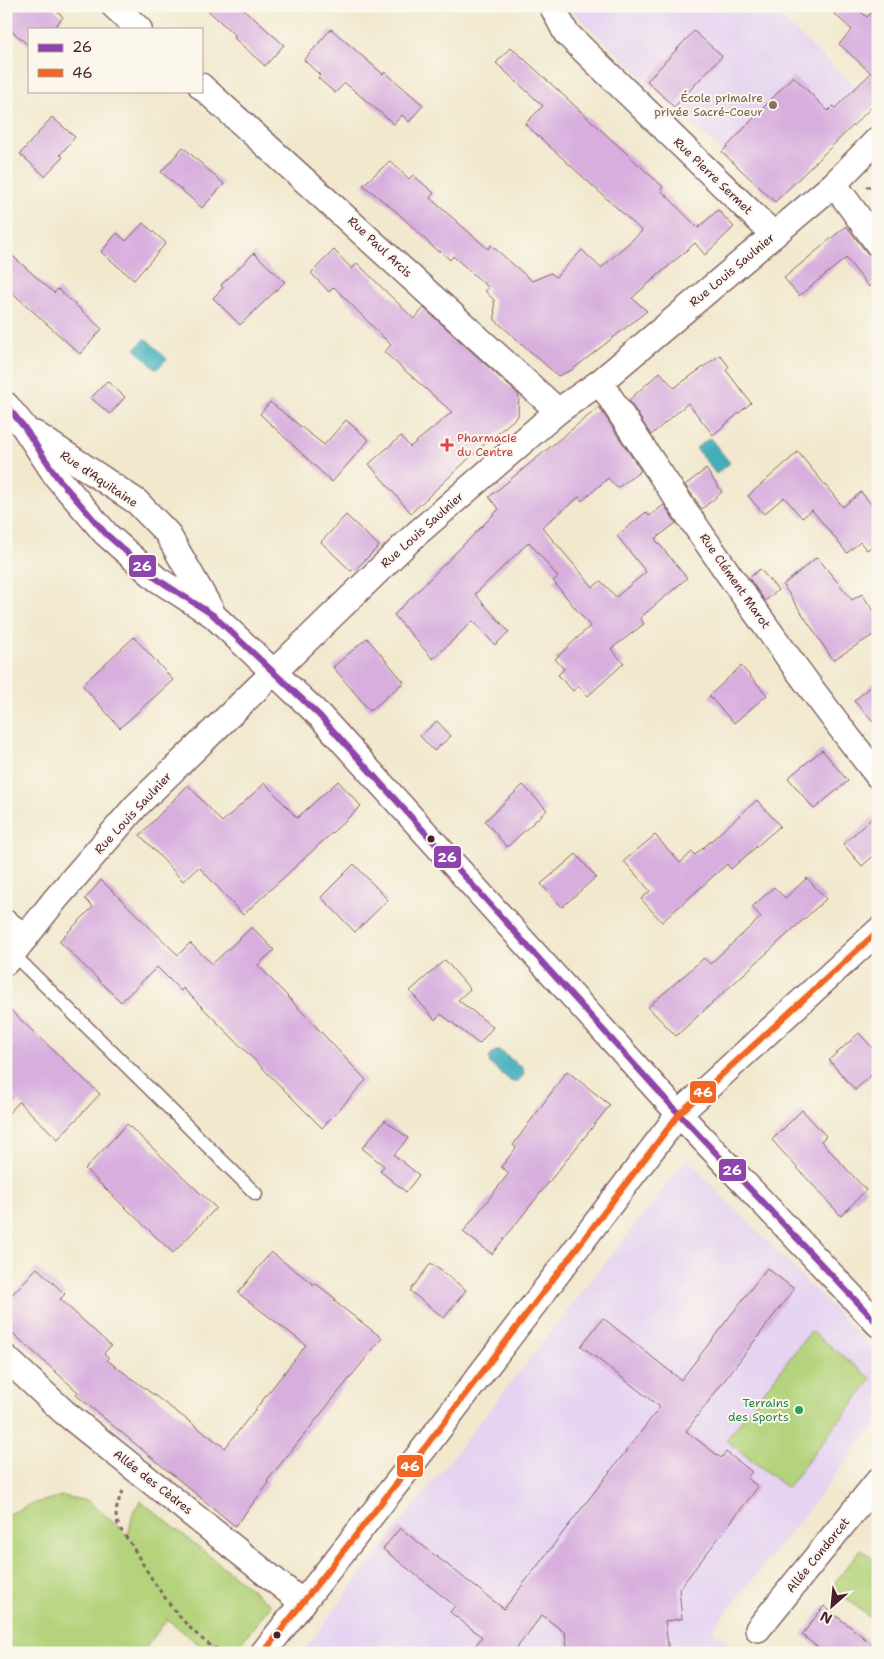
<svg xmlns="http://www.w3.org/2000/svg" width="884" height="1659" font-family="'Shantell Sans',sans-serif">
<rect width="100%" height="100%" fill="#fbf7ec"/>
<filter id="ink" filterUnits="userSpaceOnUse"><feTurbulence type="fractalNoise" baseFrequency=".02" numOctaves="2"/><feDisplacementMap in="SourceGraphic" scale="10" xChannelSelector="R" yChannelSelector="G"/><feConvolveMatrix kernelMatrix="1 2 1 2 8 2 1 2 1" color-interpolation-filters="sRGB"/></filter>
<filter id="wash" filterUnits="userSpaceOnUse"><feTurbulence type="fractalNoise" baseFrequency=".0096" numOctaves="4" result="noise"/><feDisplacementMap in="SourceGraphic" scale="20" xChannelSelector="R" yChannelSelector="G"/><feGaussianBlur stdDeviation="1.12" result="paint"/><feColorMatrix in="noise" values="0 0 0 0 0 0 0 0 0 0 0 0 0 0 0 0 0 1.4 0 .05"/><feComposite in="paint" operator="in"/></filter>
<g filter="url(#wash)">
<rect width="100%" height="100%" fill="#f1e8ce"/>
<g fill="#e5d3f1">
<polygon points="567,6 768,6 856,87 824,153 775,202"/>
<polygon points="687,1159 878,1355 878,1422 716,1625 713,1631 729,1643 721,1653 302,1653 394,1531"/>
</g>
<g fill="#b4d37b" stroke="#7f7953">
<polygon points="811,1331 872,1379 787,1488 726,1440"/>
<polygon points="63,1496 88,1501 128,1535 134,1510 141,1501 271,1605 233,1653 210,1653 167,1619 142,1653 6,1653 6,1515 35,1503"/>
<polygon points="861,1549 878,1563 878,1625 832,1586"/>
</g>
<g fill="#40afbb" stroke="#456773">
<polygon points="146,338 167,359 156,370 135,349"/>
<polygon points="710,438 730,463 716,474 696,448"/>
<polygon points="495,1051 500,1051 523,1068 524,1075 518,1081 512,1082 490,1064 489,1058"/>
</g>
<g id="blocks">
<g fill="#d7aede">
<polygon points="6,6 51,6 63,17 53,29 29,29 29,46 6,26"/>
<polygon points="203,6 240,6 284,45 265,66 234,38 236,36"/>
<polygon points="826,6 854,6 867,17 878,6 878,101 775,202 722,152 793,76 828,111 833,106 835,108 871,73 839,44 852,30"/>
<polygon points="331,29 383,74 385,72 423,105 409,122 402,115 394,124 345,83 335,93 318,78 320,75 304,60"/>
<polygon points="694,31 722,56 674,107 647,81"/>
<polygon points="511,47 663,187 661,190 698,228 718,210 734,227 705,255 695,243 632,298 647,311 572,370 558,376 495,320 494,300 485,291 489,288 453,256 450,260 440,251 437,251 397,212 363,185 390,161 409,179 413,175 434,193 430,198 488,249 491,245 532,281 551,273 556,277 582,250 601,268 642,231 525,124 543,106 496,63"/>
<polygon points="52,117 75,137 60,155 63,157 45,176 20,154"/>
<polygon points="183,147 224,184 202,208 161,172"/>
<polygon points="143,223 166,243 134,280 101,252 117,233 126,241"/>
<polygon points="846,226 867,253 878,258 878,287 875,283 869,287 846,258 799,296 784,278"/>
<polygon points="6,250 54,293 58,289 102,329 80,354 6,287"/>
<polygon points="334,250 352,269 357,263 414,319 424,308 519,395 518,416 480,448 411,513 369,464 401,436 410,447 452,412 384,352 391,345 334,287 329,292 311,273"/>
<polygon points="254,253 285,282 240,325 213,298 223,288 221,285"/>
<polygon points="720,355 729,367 726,370 751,403 713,435 688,403 651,435 629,400 660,372 674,388"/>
<polygon points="107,381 125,397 110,414 91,398"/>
<polygon points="270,402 324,445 346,420 369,440 332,482 260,414"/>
<polygon points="599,407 641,471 617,488 608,478 582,501 579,497 542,527 593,587 601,581 616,597 646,572 617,536 646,512 649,516 664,505 676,523 655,539 687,578 640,618 644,624 611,649 624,663 588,696 579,686 573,691 558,675 564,669 555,659 590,626 553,581 558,577 529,542 475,594 509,632 495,645 473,621 433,659 394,615 499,509 489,497"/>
<polygon points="798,452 843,507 861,492 878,512 878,542 867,550 860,542 847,553 812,510 802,518 784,497 764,514 748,496"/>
<polygon points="706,469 722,492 702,509 685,485"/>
<polygon points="346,515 379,546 355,570 354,569 351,571 321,542"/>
<polygon points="817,557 852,600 862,594 878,618 878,632 833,660 783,585"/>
<polygon points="760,569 778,590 765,601 749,578"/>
<polygon points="134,637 173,680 120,728 82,685"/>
<polygon points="367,638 404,682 370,711 333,667"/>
<polygon points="741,666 767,695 734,723 709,696"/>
<polygon points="878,679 878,726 854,701"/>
<polygon points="437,721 451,736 434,751 420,736"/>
<polygon points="822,750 848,781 814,809 788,778"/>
<polygon points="338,781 361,806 243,915 199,867 183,881 140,835 188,785 222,822 265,783 297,818"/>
<polygon points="523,785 547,810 507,847 485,821"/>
<polygon points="757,800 780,826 731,869 727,864 662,922 641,899 650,891 624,861 655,835 680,863 692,852 695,855"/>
<polygon points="878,813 878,852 862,866 843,844"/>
<polygon points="576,854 596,877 562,907 541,884"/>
<polygon points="354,864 388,900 355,932 321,897"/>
<polygon points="807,878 826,899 676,1036 648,1007 704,958 710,964 761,917 752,907 774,887 785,898"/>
<polygon points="101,880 178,955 190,943 212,964 252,927 274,950 258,965 366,1080 322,1128 183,988 181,991 157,967 121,1002 59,941 93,907 85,899"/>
<polygon points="445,960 470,989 458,1000 493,1027 479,1044 441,1014 435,1020 410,991"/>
<polygon points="6,1006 100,1094 58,1139 19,1102 6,1116"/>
<polygon points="859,1033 878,1054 878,1069 855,1090 829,1060"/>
<polygon points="567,1071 610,1105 492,1254 463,1232 509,1173 501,1167 516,1148 513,1145"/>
<polygon points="802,1110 826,1136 821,1141 866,1190 841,1216 772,1140"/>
<polygon points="385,1120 408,1138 394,1155 419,1175 406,1192 380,1171 384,1166 362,1148"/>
<polygon points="127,1124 216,1208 173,1253 85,1169"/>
<polygon points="271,1252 314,1285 315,1283 336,1299 334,1301 382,1338 267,1481 269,1483 235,1526 76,1395 78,1392 6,1327 6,1301 37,1268 65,1294 60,1299 111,1346 104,1353 109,1358 107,1360 225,1448 306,1345 238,1293"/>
<polygon points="431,1263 466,1290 444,1318 410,1291"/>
<polygon points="767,1268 794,1289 686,1431 721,1458 726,1452 742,1464 752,1472 747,1478 758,1487 679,1589 682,1619 665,1621 669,1653 568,1653 565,1633 542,1615 513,1653 470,1653 482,1637 450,1612 455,1606 383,1549 400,1528 504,1609 660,1407 581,1346 603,1318 681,1380"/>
<polygon points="824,1606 878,1649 878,1653 825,1653 802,1635"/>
</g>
</g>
</g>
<g filter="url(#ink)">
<use href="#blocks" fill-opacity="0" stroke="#846564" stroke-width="1"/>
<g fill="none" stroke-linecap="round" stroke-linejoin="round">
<g stroke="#846564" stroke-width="15">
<polyline id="lane" points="13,954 256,1194"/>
</g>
<g stroke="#846564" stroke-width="28">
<g id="street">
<polyline points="114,6 139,29"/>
<polyline points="552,6 566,33 774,235"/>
<polyline points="201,86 558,411"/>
<polyline points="834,184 878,244"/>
<path d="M600,382c87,135 179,268 278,394"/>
<polyline points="6,405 24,427 57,477 106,534 157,579 213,615 320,716 679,1114 878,1324"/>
<polyline points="35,434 137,502 167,533 211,610"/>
<polyline points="6,923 26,937"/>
<polyline points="6,962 54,901 136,806 414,536 558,411 600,382 834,184 878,139"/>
<polyline points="6,1358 64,1412 303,1603"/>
<polyline points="758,1629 878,1481"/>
<polyline points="263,1653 426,1446 679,1114 878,931"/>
</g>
</g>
<g stroke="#846564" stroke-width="3" stroke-dasharray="4 4" stroke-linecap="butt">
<polyline points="866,187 878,186"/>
<path d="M123,1491c-4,8 -9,21 -6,30 2,8 9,16 14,23 21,37 53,89 92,109"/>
</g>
<use href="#lane" stroke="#fff" stroke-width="12"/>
<use href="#street" stroke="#fff" stroke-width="25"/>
<g stroke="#fbf7ec" stroke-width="10">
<polyline id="bus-1" points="6,405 24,427 57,477 106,534 157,579 213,615 320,716 679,1114 878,1324"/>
</g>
<g stroke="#fbf7ec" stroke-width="10">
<polyline id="bus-2" points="263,1653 426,1446 679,1114 878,931"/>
</g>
<use href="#bus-1" stroke="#8e44ad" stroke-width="6"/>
<use href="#bus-2" stroke="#f26522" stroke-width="6"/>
</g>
</g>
<circle fill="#8d6e63" stroke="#fbf7ec" stroke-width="2" cx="773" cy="105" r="5"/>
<path fill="#e0444e" stroke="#fbf7ec" stroke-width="2" d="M444.5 437.5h5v5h5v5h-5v5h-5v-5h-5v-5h5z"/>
<g fill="#4a1f2b" stroke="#fbf7ec" stroke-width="2">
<circle cx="431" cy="839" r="4.5"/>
<circle cx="277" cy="1635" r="4.5"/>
</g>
<circle fill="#2e9e5b" stroke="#fbf7ec" stroke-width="2" cx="799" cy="1410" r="5"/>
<g text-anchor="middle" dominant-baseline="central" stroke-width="4" stroke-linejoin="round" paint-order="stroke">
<g font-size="12" fill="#785e54" stroke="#fbf7ec" text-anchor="end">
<text x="763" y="98">École primaire<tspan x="763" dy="14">privée Sacré-Coeur</tspan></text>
</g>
<g font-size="12" fill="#4a1f2b" stroke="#fbf7ec">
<text transform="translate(713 176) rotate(44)">Rue Pierre Sermet</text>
<text transform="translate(380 247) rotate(43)">Rue Paul Arcis</text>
<text transform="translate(732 270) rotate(-40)">Rue Louis Saulnier</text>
<text transform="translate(99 479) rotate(34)">Rue d'Aquitaine</text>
<text transform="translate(422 530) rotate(-42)">Rue Louis Saulnier</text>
<text transform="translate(735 581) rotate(55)">Rue Clément Marot</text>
<text transform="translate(133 813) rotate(-47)">Rue Louis Saulnier</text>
<text transform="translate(153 1482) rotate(38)">Allée des Cèdres</text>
<text transform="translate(818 1555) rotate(-51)">Allée Condorcet</text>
</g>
<g font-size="12" fill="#be3a42" stroke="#fbf7ec" text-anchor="start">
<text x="457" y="438">Pharmacie<tspan x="457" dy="14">du Centre</tspan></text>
</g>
<g font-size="12" fill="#27864d" stroke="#fbf7ec" text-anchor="end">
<text x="789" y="1403">Terrains<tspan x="789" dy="14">des Sports</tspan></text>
</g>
</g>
<g stroke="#fbf7ec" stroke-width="2">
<rect x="128" y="554" width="29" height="24" rx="5" fill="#8e44ad"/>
<rect x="433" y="845" width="29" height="24" rx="5" fill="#8e44ad"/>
<rect x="689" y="1080" width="28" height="24" rx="5" fill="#f26522"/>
<rect x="718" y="1158" width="29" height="24" rx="5" fill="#8e44ad"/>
<rect x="396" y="1454" width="28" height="24" rx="5" fill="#f26522"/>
</g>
<g font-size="14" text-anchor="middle" font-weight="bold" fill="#fff">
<text x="142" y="571">26</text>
<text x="447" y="862">26</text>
<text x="703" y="1097">46</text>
<text x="732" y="1175">26</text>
<text x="410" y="1471">46</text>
</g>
<rect width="884" height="1659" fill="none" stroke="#fbf7ec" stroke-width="25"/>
<rect x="28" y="28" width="175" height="65" fill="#fbf7ec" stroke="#b4a19f"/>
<rect x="38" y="44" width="25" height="8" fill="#8e44ad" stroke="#b4a19f"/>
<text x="72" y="52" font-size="15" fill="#4a1f2b">26</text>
<rect x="38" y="69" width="25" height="8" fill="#f26522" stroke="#b4a19f"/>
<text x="72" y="78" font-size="15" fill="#4a1f2b">46</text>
<g transform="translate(832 1606) rotate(207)" stroke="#fbf7ec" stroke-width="4" paint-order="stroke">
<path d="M0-4L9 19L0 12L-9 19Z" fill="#4a1f2b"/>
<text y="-8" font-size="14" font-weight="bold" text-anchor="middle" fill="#4a1f2b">N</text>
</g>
</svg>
